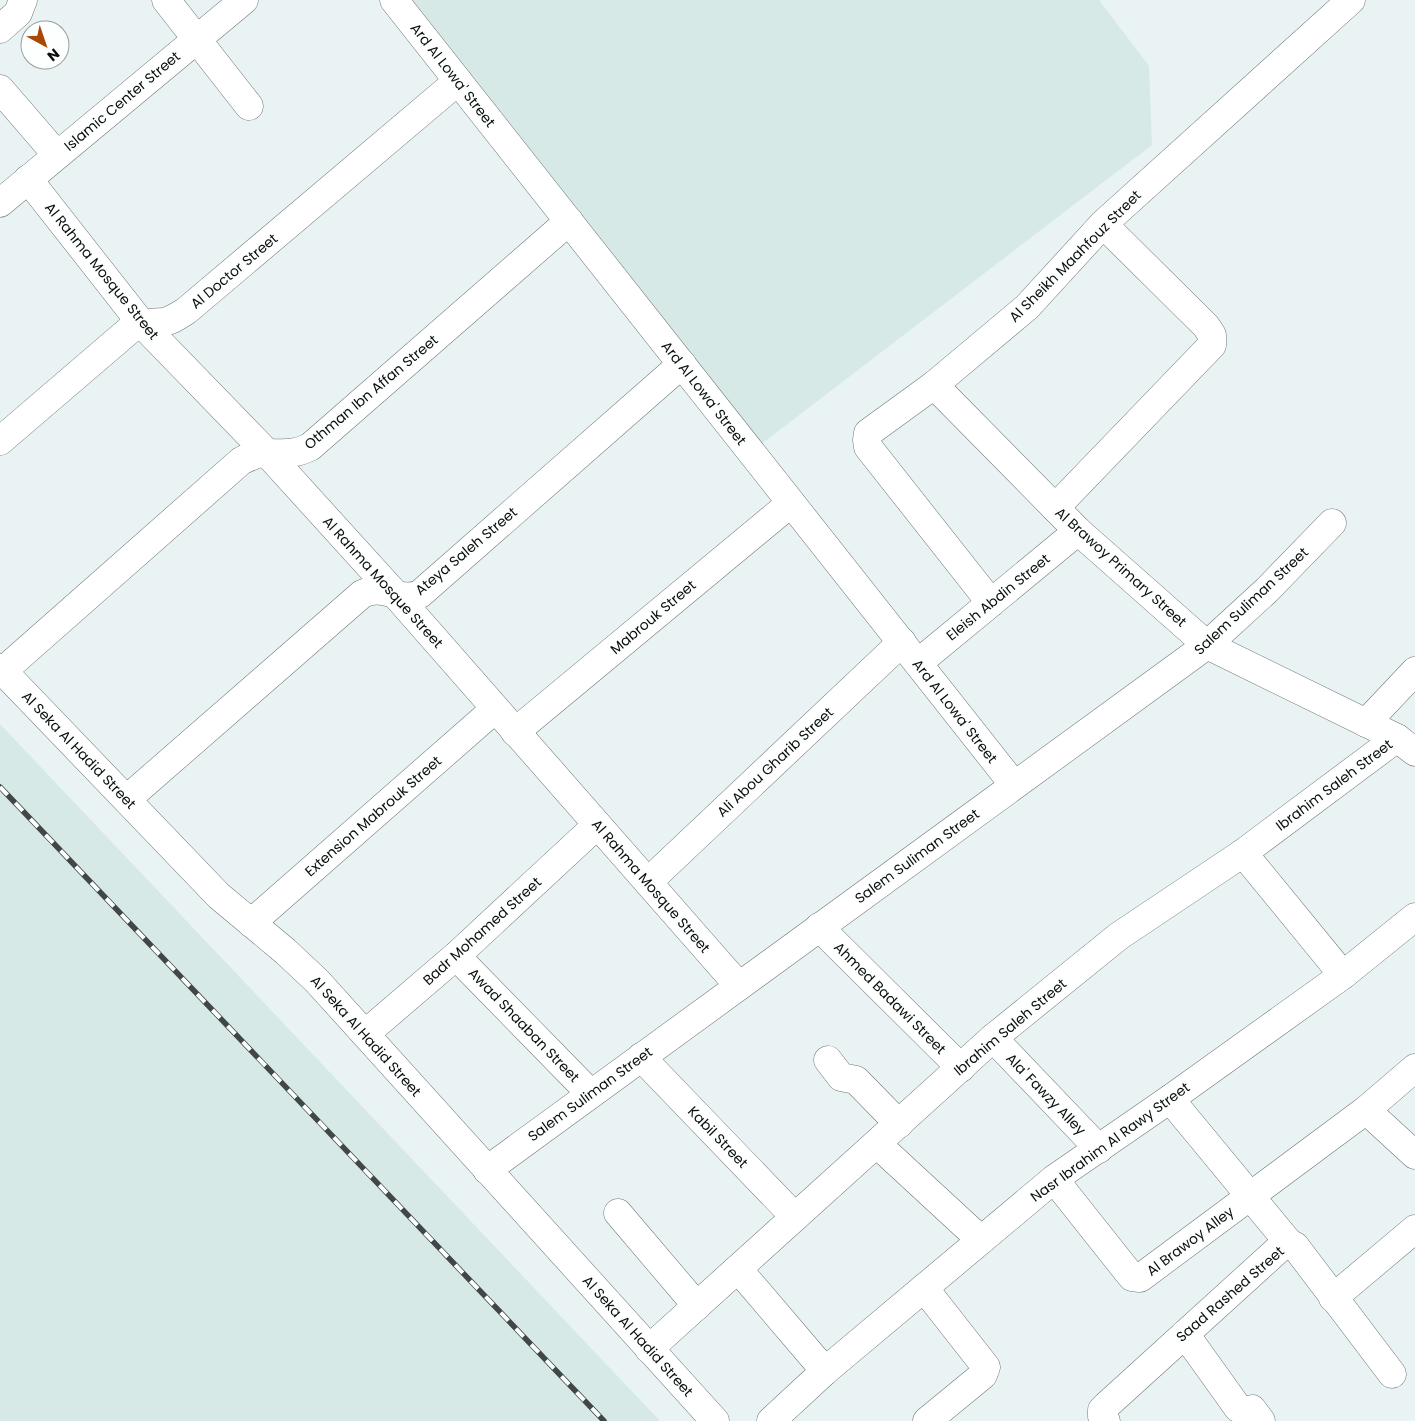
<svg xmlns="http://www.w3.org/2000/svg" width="1415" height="1421" font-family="Poppins,sans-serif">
<rect width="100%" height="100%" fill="#eaf3f3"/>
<g fill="#d6e9e7">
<polygon points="412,0 1099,0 1149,66 1152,145 756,448"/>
<polygon points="0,724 660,1421 0,1421"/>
</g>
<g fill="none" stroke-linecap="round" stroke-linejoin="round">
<g stroke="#6f7776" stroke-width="29">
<g id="minor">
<polyline points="166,0 249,106"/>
<polyline points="394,0 1014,785"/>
<polyline points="0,29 18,13 23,0"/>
<polyline points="0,89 57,155"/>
<polyline points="28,179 141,323 267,453 395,594 739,986"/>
<polyline points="0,203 244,0"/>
<polyline points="934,385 1078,531 1207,645 1397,738 1415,752"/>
<path d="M0,441l133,-114c11,-5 19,-4 30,-5 8,-1 15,-6 23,-11l272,-230"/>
<polyline points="1055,508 1212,345 1212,335 1206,326 1103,224"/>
<polyline points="991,603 868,447 867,440 868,433 934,385 1027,307 1103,224 1351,0"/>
<polyline points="918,663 1078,531"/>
<polyline points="0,668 219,896 285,951 317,981 715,1421"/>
<path d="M3,671l238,-210c8,-4 17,-9 26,-8 18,0 26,2 43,-6l259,-226"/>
<polyline points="1366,723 1415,671"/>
<polyline points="515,732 791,503"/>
<path d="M127,799l235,-205c27,-11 34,9 58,0l262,-230"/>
<polyline points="1243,853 1343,975"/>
<polyline points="648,882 902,642"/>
<polyline points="251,923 495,709"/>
<polyline points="819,927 961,1068"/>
<polyline points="456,956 591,1094"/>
<polyline points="365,1034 456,956 597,825"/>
<polyline points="993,1038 1099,1149"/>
<polyline points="641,1057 795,1217"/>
<polyline points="828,1060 841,1077 856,1080 899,1124"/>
<polyline points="1170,1099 1289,1243"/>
<polyline points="1366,1110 1415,1155"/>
<polyline points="877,1144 981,1240"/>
<polyline points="487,1170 1207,645 1267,590 1332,523"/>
<polyline points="1054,1179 1127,1271 1132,1277 1140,1278 1366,1110 1415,1068"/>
<polyline points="618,1213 697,1306"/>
<polyline points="738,1269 825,1371"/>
<polyline points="924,1288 986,1367 983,1375 927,1421"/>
<polyline points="1333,1298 1415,1229"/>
<polyline points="1185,1334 1238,1408 1244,1411 1252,1409 1261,1421"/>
<polyline points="649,1349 993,1038 1119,936 1243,853 1397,738"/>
<polyline points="771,1421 825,1371 1054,1179 1170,1099 1343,975 1415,917"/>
<polyline points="1106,1421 1102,1416 1102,1410 1107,1405 1282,1246 1289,1243 1295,1246 1392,1374"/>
</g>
</g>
<use href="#minor" stroke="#fff" stroke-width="28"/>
<g stroke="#414646" stroke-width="5.5">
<polyline id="rail" points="0,787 604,1421"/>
</g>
<use href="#rail" stroke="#fdffff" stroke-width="4" stroke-dasharray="11" stroke-linecap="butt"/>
</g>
<g text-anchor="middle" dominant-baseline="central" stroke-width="5" stroke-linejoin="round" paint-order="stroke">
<g font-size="14" fill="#0a0d0d" stroke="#fdffff">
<text transform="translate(453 75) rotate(52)">Ard Al Lowa' Street</text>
<text transform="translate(122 101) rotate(-40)">Islamic Center Street</text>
<text transform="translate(1075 256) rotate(-45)">Al Sheikh Maahfouz Street</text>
<text transform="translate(102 271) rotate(51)">Al Rahma Mosque Street</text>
<text transform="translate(234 271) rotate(-40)">Al Doctor Street</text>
<text transform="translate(371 392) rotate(-40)">Othman Ibn Affan Street</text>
<text transform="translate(704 393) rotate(52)">Ard Al Lowa' Street</text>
<text transform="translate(466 551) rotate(-40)">Ateya Saleh Street</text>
<text transform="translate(1121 567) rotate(42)">Al Brawoy Primary Street</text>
<text transform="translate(383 582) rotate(48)">Al Rahma Mosque Street</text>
<text transform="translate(998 597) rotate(-39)">Eleish Abdin Street</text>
<text transform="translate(1251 601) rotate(-43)">Salem Suliman Street</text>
<text transform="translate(653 617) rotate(-40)">Mabrouk Street</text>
<text transform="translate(955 711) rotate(52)">Ard Al Lowa' Street</text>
<text transform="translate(79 750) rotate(46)">Al Seka Al Hadid Street</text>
<text transform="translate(775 762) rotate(-43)">Ali Abou Gharib Street</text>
<text transform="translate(1334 785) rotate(-37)">Ibrahim Saleh Street</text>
<text transform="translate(373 816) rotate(-41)">Extension Mabrouk Street</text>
<text transform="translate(917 856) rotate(-36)">Salem Suliman Street</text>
<text transform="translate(651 886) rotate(49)">Al Rahma Mosque Street</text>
<text transform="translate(482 931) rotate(-42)">Badr Mohamed Street</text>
<text transform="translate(890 998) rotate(45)">Ahmed Badawi Street</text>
<text transform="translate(524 1025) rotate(46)">Awad Shaaban Street</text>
<text transform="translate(1010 1027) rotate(-40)">Ibrahim Saleh Street</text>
<text transform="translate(366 1036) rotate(48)">Al Seka Al Hadid Street</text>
<text transform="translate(590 1094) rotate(-36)">Salem Suliman Street</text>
<text transform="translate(1046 1094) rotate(46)">Ala' Fawzy Alley</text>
<text transform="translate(718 1137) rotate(46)">Kabil Street</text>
<text transform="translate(1110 1142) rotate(-36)">Nasr Ibrahim Al Rawy Street</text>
<text transform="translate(1190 1241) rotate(-37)">Al Brawoy Alley</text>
<text transform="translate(1230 1294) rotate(-41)">Saad Rashed Street</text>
<text transform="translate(638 1336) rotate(48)">Al Seka Al Hadid Street</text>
</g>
</g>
<g transform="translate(45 45) rotate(140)"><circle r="24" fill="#fdffff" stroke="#9c9e9e"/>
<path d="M0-4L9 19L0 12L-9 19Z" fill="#a94803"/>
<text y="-8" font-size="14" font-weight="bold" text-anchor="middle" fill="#0a0d0d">N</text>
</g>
</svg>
